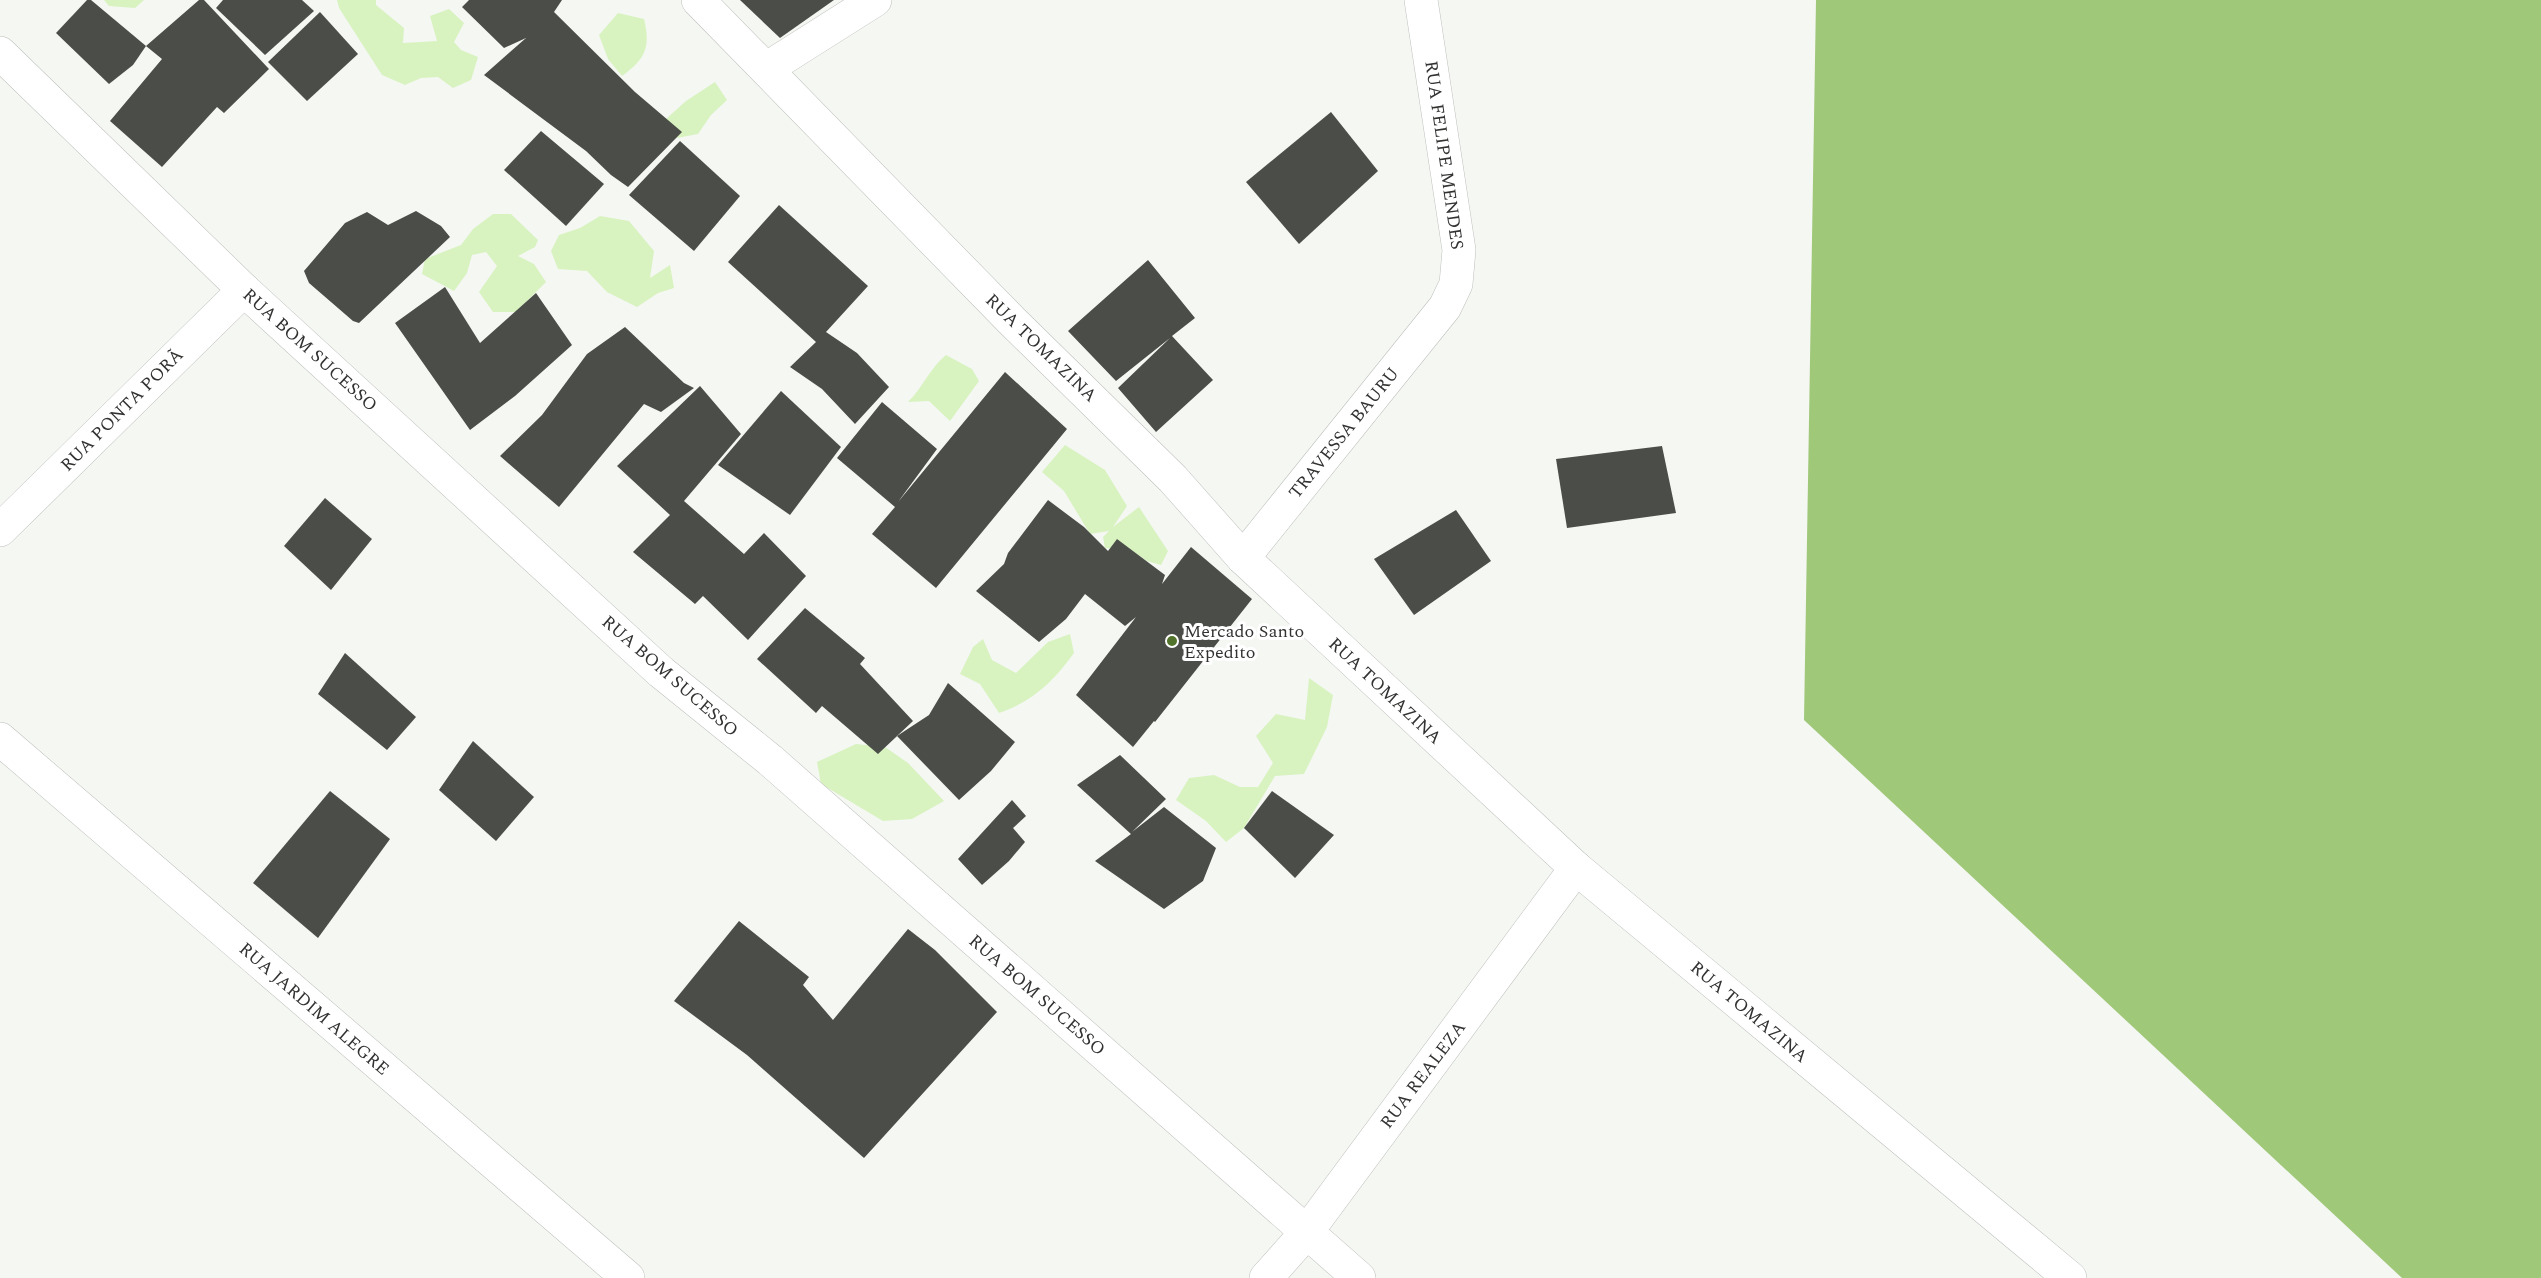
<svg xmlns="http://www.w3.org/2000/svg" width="2541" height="1278" font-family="Spectral,serif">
<rect width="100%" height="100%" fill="#f5f7f3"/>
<g fill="#d8f3c0">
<polygon points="104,0 144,0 135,8 109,6"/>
<polygon points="337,0 376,0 376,5 404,28 403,43 437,41 430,16 449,9 464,23 454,42 461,50 478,57 471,80 453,88 438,77 421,78 405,85 382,75 339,8"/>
<path d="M618,13l26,6c7,29 1,40 -22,57l-14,-17 -9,-24z"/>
<polygon points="715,82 727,100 711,115 698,134 677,138 666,119 686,101"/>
<polygon points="493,214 511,214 538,240 535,247 518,256 534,264 546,282 516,312 493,312 479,292 497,266 486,252 472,255 467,273 454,291 422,274 425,259 461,245 473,229"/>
<polygon points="600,216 629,221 654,251 650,278 670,265 674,288 658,293 637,307 607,292 587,271 558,269 551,251 559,235 580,228"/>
<path d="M946,355l26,14 7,12 -29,40 -21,-20 -21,1c15,-15 22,-34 38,-47z"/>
<polygon points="1065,445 1105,470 1127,506 1113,527 1139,507 1168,551 1161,565 1147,561 1131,550 1105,548 1103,537 1109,531 1090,534 1064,491 1042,472"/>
<path d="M1070,634l4,19c-20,28 -42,49 -75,60l-19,-29 -20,-10 13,-27 10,-8 9,21 24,13 32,-31z"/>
<polygon points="1309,678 1333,695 1327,727 1304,774 1275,776 1244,828 1226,842 1206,821 1176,800 1189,778 1214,775 1240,787 1258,787 1273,763 1256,736 1276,714 1305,720"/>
<polygon points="856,744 885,747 908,763 944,801 912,819 883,821 821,784 817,762"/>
</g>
<polygon fill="#a0c879" points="1816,0 2541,0 2541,1278 2402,1278 1804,720"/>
<g fill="#4b4d49">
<polygon points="87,0 91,0 146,46 133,65 109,84 56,33"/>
<polygon points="199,0 204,0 269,69 224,113 217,107 162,167 110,121 162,59 146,46"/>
<polygon points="223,0 302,0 314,11 265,55 216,8"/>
<polygon points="469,0 562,0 554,12 635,92 682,132 628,187 611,175 586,151 484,75 526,38 504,48 462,7"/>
<polygon points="740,0 834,0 780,38"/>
<polygon points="320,12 358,54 307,101 268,62"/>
<polygon points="1331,112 1378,171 1299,244 1246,182"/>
<polygon points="541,131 604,184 566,226 504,170"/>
<polygon points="680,141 740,196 694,251 629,195"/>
<polygon points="779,205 868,286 826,332 857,353 889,387 855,424 822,389 790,367 816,342 728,262"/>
<polygon points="416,211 441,226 450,237 359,323 353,321 309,283 304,271 345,223 367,212 388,225"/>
<polygon points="1148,260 1195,318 1172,336 1213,380 1156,432 1118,388 1170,338 1116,381 1068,331"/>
<polygon points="445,287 480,343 536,293 572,345 515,396 470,430 395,323"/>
<polygon points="625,327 684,383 694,388 661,412 644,404 559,507 500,456 542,415 587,354"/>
<polygon points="1005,372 1067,429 936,588 872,534 895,507 837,458 882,402 937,449 898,502"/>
<polygon points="700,386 741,434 684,501 744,554 764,533 806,576 748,640 703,596 695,604 633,552 670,515 617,466"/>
<polygon points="781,391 841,447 790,515 718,465"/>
<polygon points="1662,446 1676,513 1567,528 1556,459"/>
<polygon points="325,498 372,539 331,590 284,546"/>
<polygon points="1048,500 1084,527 1108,551 1117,539 1165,575 1162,584 1191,547 1252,599 1155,722 1154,721 1133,747 1076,695 1136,617 1125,626 1085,594 1066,619 1039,642 976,591 1004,564 1008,553"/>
<polygon points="1456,510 1491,561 1414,615 1374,559"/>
<polygon points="805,608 865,658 860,664 913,721 878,754 822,706 816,713 757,659"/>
<polygon points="345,653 416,717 387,750 318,694"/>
<polygon points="948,683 1015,742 991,771 959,800 897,736 929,715"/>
<polygon points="473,741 534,797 496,841 439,790"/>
<polygon points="1120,755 1166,799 1132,832 1164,807 1216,848 1203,881 1164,909 1095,861 1131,834 1077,785"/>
<polygon points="330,791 390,839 318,938 253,883"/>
<polygon points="1272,791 1334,835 1295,878 1244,828"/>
<polygon points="1012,800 1026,816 1013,828 1025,842 1009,861 982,885 958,859"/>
<polygon points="739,921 809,977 803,985 833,1020 908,929 935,950 997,1012 864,1158 747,1055 674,1001"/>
</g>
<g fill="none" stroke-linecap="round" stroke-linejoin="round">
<g stroke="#bdc0bc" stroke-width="34">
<g id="minor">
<polyline points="698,0 1012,321 1173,479 1243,558 1576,868 2070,1278"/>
<polyline points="0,53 244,290 661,672 770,760 1359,1278"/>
<polyline points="766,69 875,0"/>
<polyline points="0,530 244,290"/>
<polyline points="1243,558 1445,307 1456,284 1459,250 1421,0"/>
<polyline points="0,739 628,1278"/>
<polyline points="1266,1278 1306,1233 1576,868"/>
</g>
</g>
<use href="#minor" stroke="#fff" stroke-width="33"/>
</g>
<circle fill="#51732b" stroke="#fff" stroke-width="2" cx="1172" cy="641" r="6"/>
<g text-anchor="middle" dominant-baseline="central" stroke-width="6" stroke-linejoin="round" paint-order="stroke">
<g font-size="18" fill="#323331" stroke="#fff">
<text transform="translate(1444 155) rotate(82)">RUA FELIPE MENDES</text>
<text transform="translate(1041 348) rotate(44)">RUA TOMAZINA</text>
<text transform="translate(310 350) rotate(42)">RUA BOM SUCESSO</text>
<text transform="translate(122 410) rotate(-45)">RUA PONTA PORÃ</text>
<text transform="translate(1344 433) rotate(-51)">TRAVESSA BAURU</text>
<text transform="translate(670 676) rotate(41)">RUA BOM SUCESSO</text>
<text transform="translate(1385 691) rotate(43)">RUA TOMAZINA</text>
<text transform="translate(1037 995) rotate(41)">RUA BOM SUCESSO</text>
<text transform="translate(314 1009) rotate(41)">RUA JARDIM ALEGRE</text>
<text transform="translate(1749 1012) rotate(40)">RUA TOMAZINA</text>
<text transform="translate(1423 1075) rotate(-53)">RUA REALEZA</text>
</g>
<g font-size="18" fill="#323331" stroke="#fff" text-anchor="start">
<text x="1184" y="631">Mercado Santo<tspan x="1184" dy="21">Expedito</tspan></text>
</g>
</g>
</svg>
